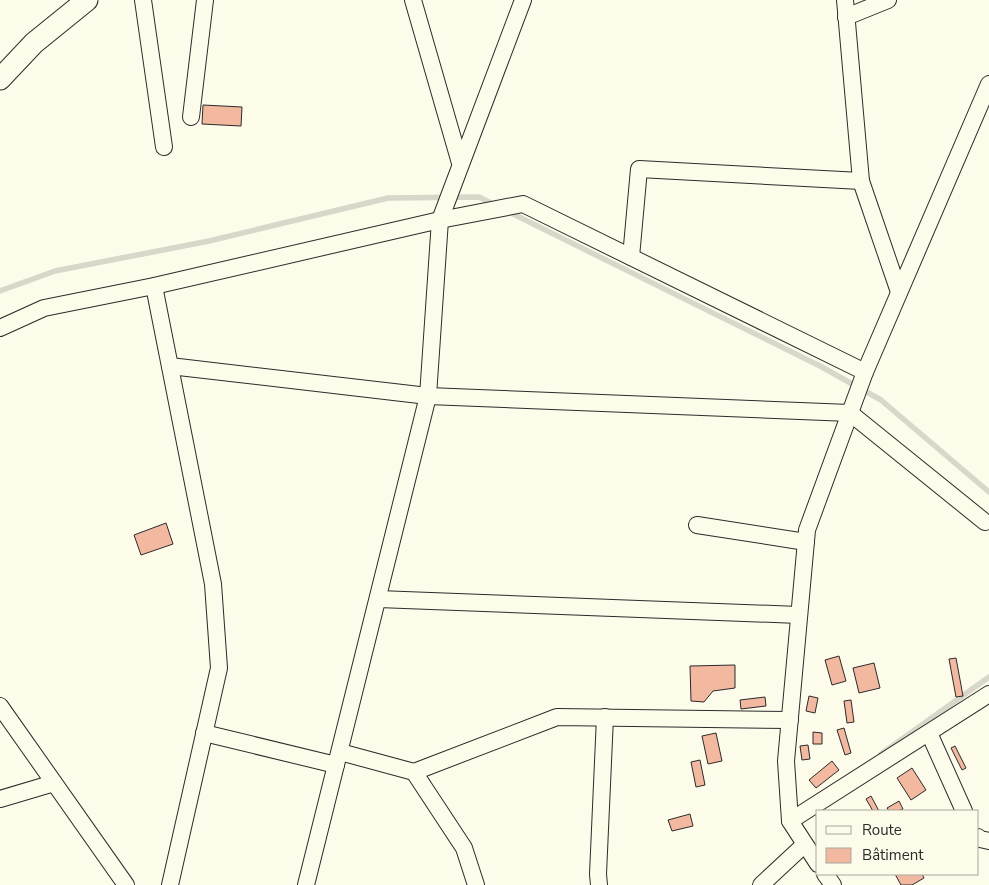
<svg xmlns="http://www.w3.org/2000/svg" width="989" height="885" font-family="'Nunito Sans',sans-serif">
<rect width="100%" height="100%" fill="#fdfbea"/>
<g fill="none" stroke-linecap="round" stroke-linejoin="round">
<g stroke="#d8d7c9" stroke-width="5.5">
<polyline points="507,211 820,366 881,400 989,492"/>
<polyline points="0,291 55,271 209,241 388,198 479,197 497,206"/>
<polyline points="881,754 989,677"/>
</g>
</g>
<g fill="#f2b8a0" stroke="#2b2b2b">
<polygon points="203,105 242,107 241,126 202,124"/>
<polygon points="166,523 173,544 141,555 134,535"/>
<polygon points="839,656 846,681 832,685 825,660"/>
<polygon points="956,658 963,696 956,697 949,659"/>
<polygon points="874,663 880,688 859,693 853,668"/>
<polygon points="735,665 735,688 713,691 704,702 691,701 690,666"/>
<polygon points="809,696 818,698 815,713 806,711"/>
<polygon points="765,697 766,706 741,709 740,700"/>
<polygon points="851,700 854,722 847,723 844,701"/>
<polygon points="844,728 851,753 845,755 837,730"/>
<polygon points="813,732 822,733 822,744 813,744"/>
<polygon points="716,733 722,761 708,764 702,736"/>
<polygon points="808,745 810,759 802,760 800,746"/>
<polygon points="955,746 966,768 962,770 951,748"/>
<polygon points="700,760 705,785 696,787 691,762"/>
<polygon points="832,761 839,770 816,788 809,780"/>
<polygon points="912,768 926,790 911,800 897,778"/>
<polygon points="871,796 879,811 873,811 866,799"/>
<polygon points="899,801 903,809 898,811 889,811 887,808"/>
<polygon points="690,814 693,826 672,831 668,820"/>
<polygon points="895,874 922,874 924,878 912,885 901,885"/>
</g>
<g fill="none" stroke-linecap="round" stroke-linejoin="round">
<g stroke="#2b2b2b" stroke-width="18">
<g id="minor">
<polyline points="143,0 164,147"/>
<polyline points="413,0 460,163"/>
<polyline points="845,0 861,181 899,292"/>
<polyline points="846,17 888,0"/>
<polyline points="191,117 205,0"/>
<polyline points="631,257 639,169 861,181"/>
<polyline points="154,286 213,584 219,668 170,885"/>
<polyline points="0,328 44,308 154,286 440,220 523,204 865,372"/>
<polyline points="170,366 428,396 850,413 985,522"/>
<polyline points="697,525 806,542"/>
<polyline points="378,599 799,615"/>
<polyline points="0,706 126,885"/>
<polyline points="204,733 336,765"/>
<polyline points="929,733 964,811"/>
<polyline points="340,752 414,772 557,717 790,720"/>
<polyline points="414,772 464,848 476,885"/>
<polyline points="0,799 54,783"/>
<polyline points="790,821 989,694"/>
<polyline points="978,837 980,839 989,841"/>
<polyline points="818,864 790,821 786,761 807,530 865,372 989,84"/>
<polyline points="825,874 833,885"/>
<polyline points="306,885 428,396 440,220 523,0"/>
<polyline points="599,885 598,874 605,717"/>
<polyline points="761,885 804,845"/>
</g>
</g>
<g stroke="#2b2b2b" stroke-width="23">
<polyline id="tertiary" points="0,79 34,43 87,0"/>
</g>
<use href="#minor" stroke="#fdfbea" stroke-width="16"/>
<use href="#tertiary" stroke="#fdfbea" stroke-width="21"/>
</g>
<rect x="816" y="810" width="162" height="65" fill="#fdfbea" stroke="#a9a89e"/>
<rect x="826" y="826" width="25" height="8" fill="#fdfbea" stroke="#a9a89e"/>
<text x="862" y="835" font-size="15" fill="#2b2b2b">Route</text>
<rect x="826" y="848" width="25" height="15" fill="#f2b8a0" stroke="#a9a89e"/>
<text x="862" y="860" font-size="15" fill="#2b2b2b">Bâtiment</text>
</svg>
